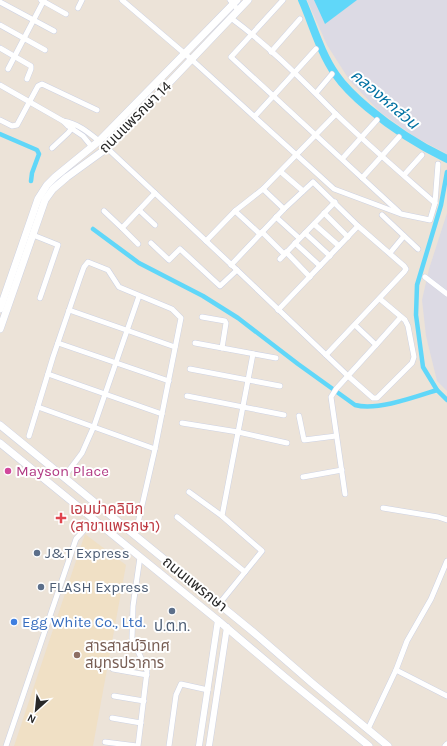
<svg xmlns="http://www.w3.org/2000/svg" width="447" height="746" font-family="Karla,'Noto Sans Thai',sans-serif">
<rect width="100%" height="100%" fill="#ece3d8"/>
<g fill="#dcdae4">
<polygon points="307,0 447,0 447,154 415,137 380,112 350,81 327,45"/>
<polygon points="447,213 447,391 437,381 426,336 422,300 429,269"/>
</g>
<polygon fill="#f0e0c5" points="85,534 126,565 93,746 14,746"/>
<polygon fill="#60d7f9" points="314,0 357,0 325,24"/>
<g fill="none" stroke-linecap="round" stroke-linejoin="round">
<g stroke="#60d7f9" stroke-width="4.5">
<polyline points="0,134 37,150 39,154 32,173 31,181"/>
<polyline points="447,172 441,205 417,285 416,315 423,367 437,390 447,400"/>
<path d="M93,229l46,34 64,33 35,22 60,46 57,41c22,6 60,-8 82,-15"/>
</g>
<path stroke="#60d7f9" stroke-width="8" d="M302,0c11,25 18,52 34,75 9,13 20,23 32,33 25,21 50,37 79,51"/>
<g stroke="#cdd2e3" stroke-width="6">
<g id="minor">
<polyline points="41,0 66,14"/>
<polyline points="122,0 191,59 334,189 401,214 430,220 435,203 438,164"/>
<polyline points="230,0 238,10"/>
<polyline points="283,0 231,57 399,212"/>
<polyline points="0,2 54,31"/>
<polyline points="78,8 82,0"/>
<path d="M231,18c38,28 71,62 105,96 32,31 66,60 99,89"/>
<polyline points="0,25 45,50"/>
<polyline points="0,48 31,66 31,69 27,79"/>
<polyline points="271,52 300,19"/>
<polyline points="8,69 44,0"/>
<polyline points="0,85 63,121 68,126 83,136 92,147"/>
<polyline points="316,93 332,74"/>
<polyline points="255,116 316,49"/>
<polyline points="0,120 12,126 17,125 38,86 42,84 97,110"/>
<path d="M63,121c14,2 25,11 36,20"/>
<polyline points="52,148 68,133 73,127"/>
<polyline points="107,148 237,270 348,376 373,398 377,398 412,363 414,357 408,326 405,320 380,299"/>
<polyline points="342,159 377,120"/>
<polyline points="281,172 303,191"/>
<polyline points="404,175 422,155"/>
<polyline points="362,178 399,137"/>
<polyline points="263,189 284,209"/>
<polyline points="139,210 155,225"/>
<polyline points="104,211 122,228"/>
<polyline points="235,211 260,234"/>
<polyline points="324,213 348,237"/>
<polyline points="382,215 418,249"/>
<polyline points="276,217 299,238"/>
<polyline points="314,224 339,246"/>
<polyline points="262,232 284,254"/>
<polyline points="305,233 330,256"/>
<polyline points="33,235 58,245 40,298"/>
<polyline points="206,241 235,211 263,189 336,114"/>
<polyline points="151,243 169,260 180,249 220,286 237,270"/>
<polyline points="295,243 320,266"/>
<polyline points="138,244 122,228 155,193"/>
<polyline points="286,252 310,277"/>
<polyline points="390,253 404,236"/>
<polyline points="280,259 335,202"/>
<polyline points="231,265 284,209 313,182 358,226 404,266 406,269 404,272 326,355"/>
<polyline points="425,277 447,294"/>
<polyline points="69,310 175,347"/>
<polyline points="278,310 358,226"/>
<polyline points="202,317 225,321 226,323 222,348"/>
<polyline points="58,343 169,381"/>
<polyline points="195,343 276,358"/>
<polyline points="376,345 401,317"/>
<polyline points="190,369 280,386"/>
<polyline points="48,374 162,414"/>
<polyline points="187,396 284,415"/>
<polyline points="38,407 155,449"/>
<polyline points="299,416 304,440 336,436"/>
<polyline points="182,423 238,432 287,443"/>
<polyline points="29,436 53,357 80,278 84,267 88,262 108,270 119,287 172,309 181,318 155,449 138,523"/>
<polyline points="64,477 82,453 94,426 139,296"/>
<polyline points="303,477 342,470"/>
<polyline points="189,492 222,516"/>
<polyline points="345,494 331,397 336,389 376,345 355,325"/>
<polyline points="383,508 438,517 447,520"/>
<polyline points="177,517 245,572"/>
<polyline points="219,604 262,551 222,516 253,354"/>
<polyline points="113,669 147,675"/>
<polyline points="396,670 447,696"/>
<polyline points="114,696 144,701"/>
<polyline points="112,718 141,723"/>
<polyline points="368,729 396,670 407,641 431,599 447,561"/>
<polyline points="105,742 137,746"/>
<polyline points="6,746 76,539 94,519"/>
<polyline points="138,746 147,671 132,638 133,606 140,557"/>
<polyline points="169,746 176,695 181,684 208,690"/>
<polyline points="445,746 447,744"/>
</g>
</g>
<g stroke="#cdd2e3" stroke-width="7">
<g id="tertiary">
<polyline points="199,746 218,620"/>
<polyline points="209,746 227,627"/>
</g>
</g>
<g stroke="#cdd2e3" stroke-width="8">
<g id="secondary">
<polyline points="0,309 38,199 47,185 55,177 99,141 237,0"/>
<polyline points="0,329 45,200 53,189 67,177 107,148 248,0"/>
<polyline points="0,425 252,631 312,683 388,746"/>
<polyline points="0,443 220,622 286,678 369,746"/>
</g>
</g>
<use href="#minor" stroke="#fff" stroke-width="5"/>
<use href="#tertiary" stroke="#fff" stroke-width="6"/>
<use href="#secondary" stroke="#fff" stroke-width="7"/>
</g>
<circle fill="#d1479c" stroke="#fff" stroke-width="1.5" cx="8" cy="471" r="4"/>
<path fill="#e0444e" stroke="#fff" stroke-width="1.5" d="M59 512h4v4h4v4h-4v4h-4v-4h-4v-4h4z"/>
<g fill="#5c6f8a" stroke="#fff" stroke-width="1.5">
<circle cx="37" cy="553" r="4"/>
<circle cx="41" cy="587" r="4"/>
<circle cx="172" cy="611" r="4"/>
</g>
<circle fill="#3f7fe0" stroke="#fff" stroke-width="1.5" cx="14" cy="622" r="4"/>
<circle fill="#8d6e63" stroke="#fff" stroke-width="1.5" cx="77" cy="655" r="4"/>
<g text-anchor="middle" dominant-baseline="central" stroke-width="4" stroke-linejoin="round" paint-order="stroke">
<g font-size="15" fill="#282828" stroke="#fff">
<text transform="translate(135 117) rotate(-45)">ถนนแพรกษา 14</text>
<text transform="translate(195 584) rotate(39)">ถนนแพรกษา</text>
</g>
<g font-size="15" fill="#b23c85" stroke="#fff" text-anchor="start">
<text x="16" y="471">Mayson Place</text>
</g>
<g font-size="15" fill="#be3a42" stroke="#fff" text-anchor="start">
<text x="70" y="509">เอมม่าคลินิก<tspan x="70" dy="17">(สาขาแพรกษา)</tspan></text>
</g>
<g font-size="15" fill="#4e5e75" stroke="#fff" text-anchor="start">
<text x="45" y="553">J&amp;T Express</text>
<text x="49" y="587">FLASH Express</text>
<text x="172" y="626" text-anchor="middle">ป.ต.ท.</text>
</g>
<g font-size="15" fill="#366cbe" stroke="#fff" text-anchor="start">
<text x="22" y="622">Egg White Co., Ltd.</text>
</g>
<g font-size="15" fill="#785e54" stroke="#fff" text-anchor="start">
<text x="85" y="646">สารสาสน์วิเทศ<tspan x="85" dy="17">สมุทรปราการ</tspan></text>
</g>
<g font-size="16" font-style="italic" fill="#0272a3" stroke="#fff">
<text transform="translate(385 99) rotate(40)">คลองหกส่วน</text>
</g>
</g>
<g transform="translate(36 710) rotate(207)" stroke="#ffffff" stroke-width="3" paint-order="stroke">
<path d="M0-3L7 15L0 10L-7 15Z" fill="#282828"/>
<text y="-6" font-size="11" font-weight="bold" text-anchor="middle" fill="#282828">N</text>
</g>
</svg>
